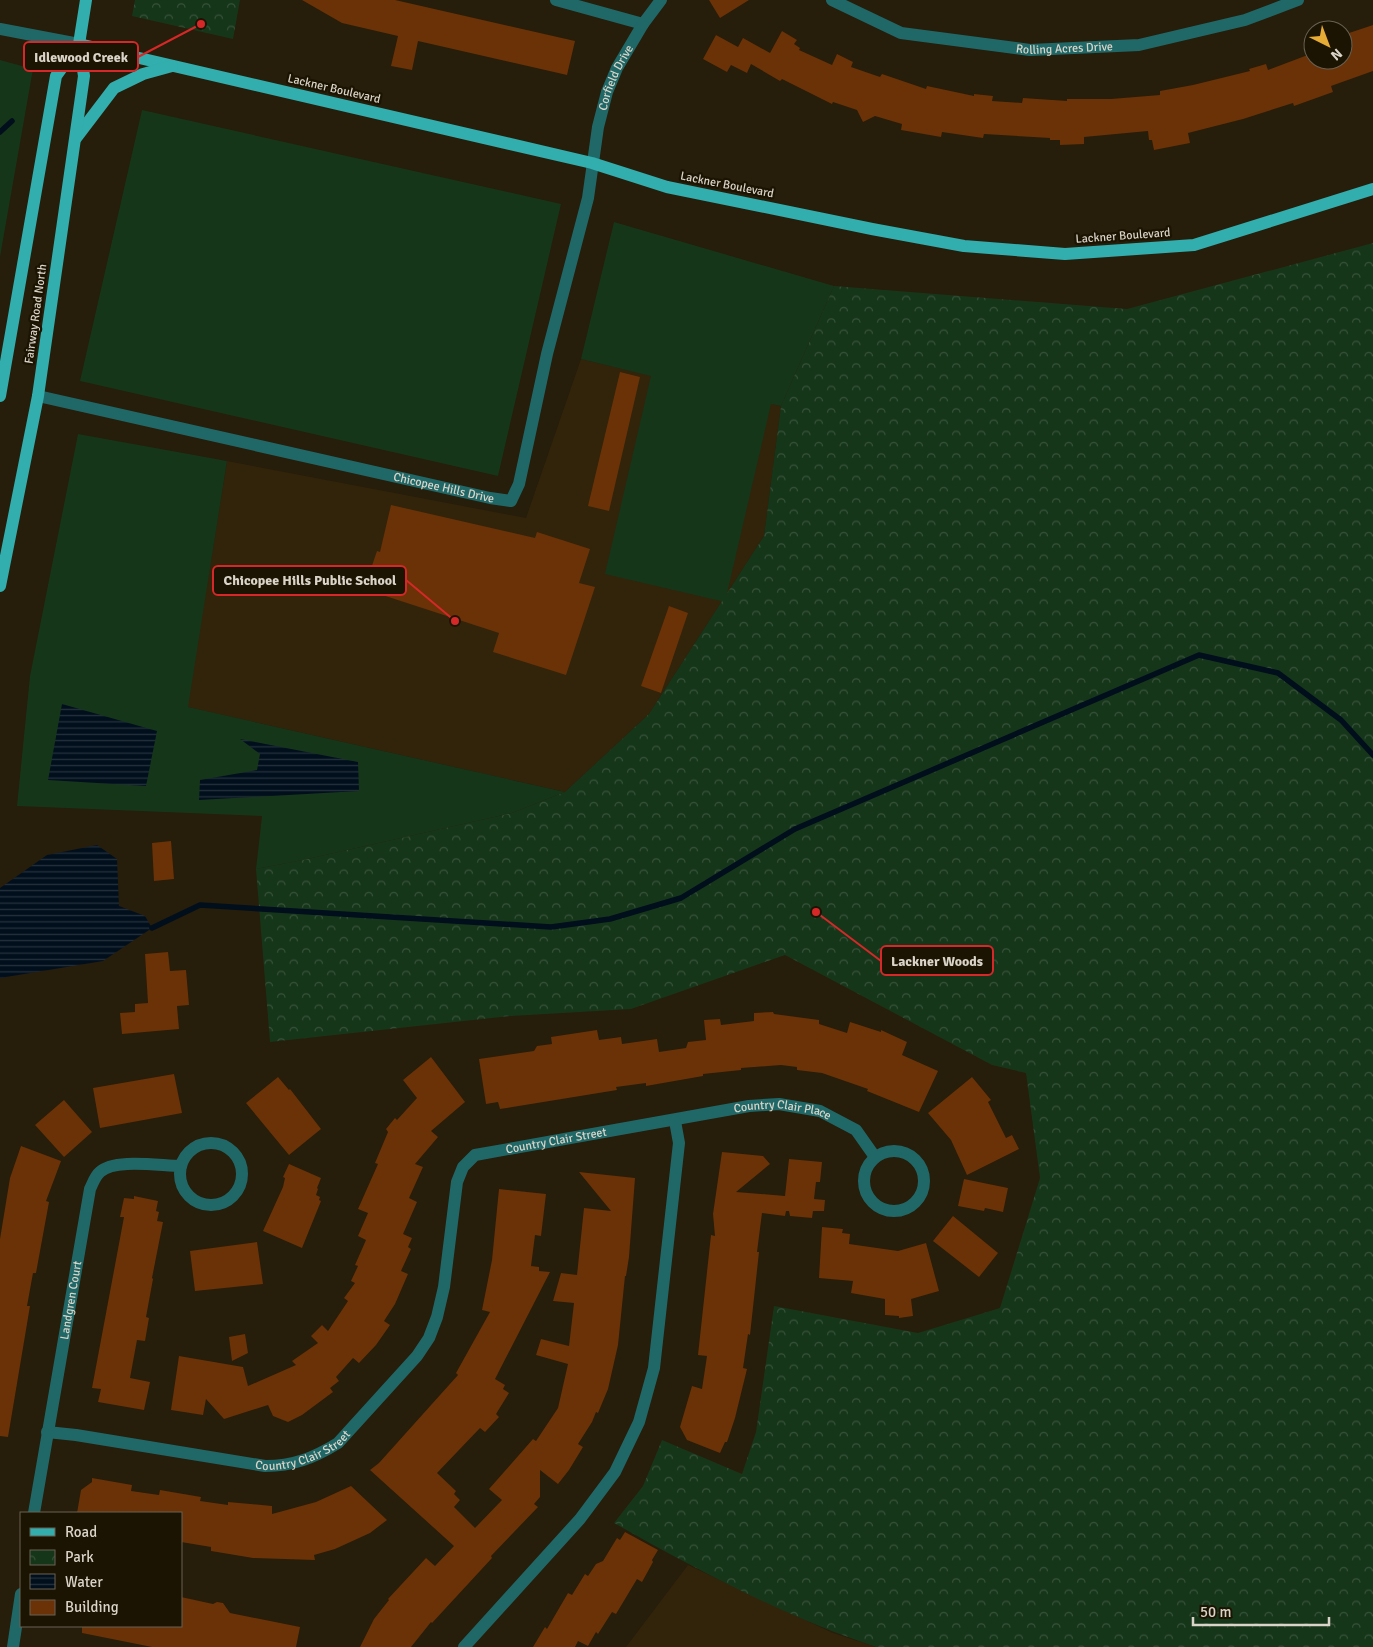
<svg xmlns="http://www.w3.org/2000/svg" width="1373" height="1647" font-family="Signika,sans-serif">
<defs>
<pattern id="park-crowns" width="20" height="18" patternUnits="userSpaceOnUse" patternTransform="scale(1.25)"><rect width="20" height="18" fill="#16361a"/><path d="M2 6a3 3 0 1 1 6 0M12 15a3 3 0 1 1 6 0" fill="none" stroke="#37523a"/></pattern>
<pattern id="water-rules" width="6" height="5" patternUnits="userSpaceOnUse" patternTransform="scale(1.25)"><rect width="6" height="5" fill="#010f1d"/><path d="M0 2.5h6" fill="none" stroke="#25313c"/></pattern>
</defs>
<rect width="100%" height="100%" fill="#261d0a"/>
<g fill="#31240a">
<polygon points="581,359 781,406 764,536 649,714 565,792 187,707 227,461 526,518"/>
<polygon points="688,1565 833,1633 876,1647 626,1647"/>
</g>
<g fill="#16361a">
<polygon points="0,60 33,69 0,257"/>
<polygon points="142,110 561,204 498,476 80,381"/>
<polygon points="614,222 834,286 781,406 771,404 725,602 605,574 651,376 581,359"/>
<polygon points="78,434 227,461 188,707 565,792 512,813 303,860 256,869 262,816 17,806 30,676"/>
</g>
<g fill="url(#park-crowns)">
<polygon points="135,0 240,0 233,39 132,16"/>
<path d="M1373,243v1404h-497c-90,-30 -179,-77 -262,-124l29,-37 19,-46 80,34 14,-42 18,-126 144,27 82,-25 40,-130 -14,-105 -34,-8 -207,-110 -154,54 -120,7 -241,26 -14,-173 47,-9 209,-47 53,-21 84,-78 115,-178 17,-130 53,-120 293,23z"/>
</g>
<g fill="url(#water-rules)">
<polygon points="62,704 157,731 146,786 48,780"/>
<polygon points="240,739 358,762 359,791 199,800 200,780 257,770 260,754"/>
<polygon points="97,845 117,859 119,906 145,916 152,928 103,961 0,978 0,888 47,855"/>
</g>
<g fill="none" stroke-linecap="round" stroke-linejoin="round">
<g stroke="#010f1d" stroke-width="5.5">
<polyline points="0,132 12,121"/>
<polyline points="152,928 200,905 551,927 610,919 681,898 795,829 1199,655 1278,673 1341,720 1373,755"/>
</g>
</g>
<g fill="#6a3206">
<polygon points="302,0 395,0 575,41 567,75 418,41 412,70 391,66 398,36 342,23"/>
<polygon points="709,0 749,0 720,18"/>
<polygon points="1373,25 1373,71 1331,86 1333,92 1294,106 1293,103 1243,119 1188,133 1190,143 1154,150 1152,140 1149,140 1148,131 1084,137 1084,144 1060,145 1060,140 1050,140 1050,138 984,134 983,138 942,132 941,137 901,130 902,124 875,116 863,122 857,110 833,102 832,104 782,79 780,81 751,64 747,73 731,65 727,72 703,59 716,35 738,47 743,38 770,53 782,31 797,40 794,44 800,48 799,50 832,65 837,54 853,62 851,67 880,77 882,74 926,89 927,86 974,96 974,94 993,96 992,101 1022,103 1023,98 1067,101 1067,99 1111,99 1160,95 1160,91 1193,85 1250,71 1249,69 1266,64 1268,70 1313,53 1313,60 1343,60 1343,35"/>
<polygon points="620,372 640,377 609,511 588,506"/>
<polygon points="391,505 535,538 537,532 590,549 579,583 595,587 566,675 493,652 499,633 364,589 377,551 380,552"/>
<polygon points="669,606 688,613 661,693 641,686"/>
<polygon points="171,841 174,879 154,881 152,843"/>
<polygon points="168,952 170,971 186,970 189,1005 177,1006 179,1029 122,1034 120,1013 135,1012 135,1004 148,1003 145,954"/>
<polygon points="773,1012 774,1014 819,1020 819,1024 847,1033 850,1022 881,1032 881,1030 907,1042 902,1055 938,1071 919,1112 867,1091 868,1089 822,1073 797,1070 797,1067 781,1065 741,1068 741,1070 703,1074 703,1076 646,1086 646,1083 616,1087 617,1090 500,1109 498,1102 486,1104 479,1059 534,1051 537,1046 552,1044 551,1037 597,1030 599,1040 621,1037 622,1044 657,1039 659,1052 686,1048 688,1042 706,1040 704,1020 720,1019 721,1025 754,1021 754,1013"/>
<polygon points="431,1057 465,1102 431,1131 438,1137 415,1164 423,1167 409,1198 417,1202 403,1234 412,1238 408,1247 411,1249 401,1271 408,1274 395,1304 384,1321 390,1325 376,1345 359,1363 353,1358 336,1377 339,1381 330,1388 333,1392 302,1415 288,1422 273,1416 268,1405 224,1419 206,1399 203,1415 171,1410 179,1356 243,1367 248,1386 296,1365 292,1361 318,1343 311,1336 322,1325 328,1331 348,1301 344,1298 355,1283 351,1281 358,1266 355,1265 366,1240 358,1236 368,1213 358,1209 378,1164 375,1163 388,1132 386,1129 395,1118 397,1120 417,1098 403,1080"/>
<polygon points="174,1074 182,1113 100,1128 93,1088"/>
<polygon points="278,1077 289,1090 290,1089 321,1129 289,1155 246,1103"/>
<polygon points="972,1077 991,1100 988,1102 1006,1138 1012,1135 1019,1149 967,1175 951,1140 928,1113"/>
<polygon points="64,1100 92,1132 64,1157 35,1125"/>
<polygon points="21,1146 61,1161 46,1201 49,1202 36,1273 33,1273 27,1306 30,1306 8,1437 0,1436 0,1239 10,1178"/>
<polygon points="722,1152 763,1156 770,1164 736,1192 785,1196 789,1159 822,1162 820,1182 816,1182 814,1199 825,1200 824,1211 813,1211 812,1218 790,1216 789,1211 786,1211 785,1216 762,1213 757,1252 759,1252 750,1335 748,1334 743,1368 747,1369 735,1418 727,1442 725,1442 720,1453 687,1440 680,1427 692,1386 702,1389 707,1356 698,1355 711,1235 715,1236 713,1214"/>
<polygon points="289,1164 321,1178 317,1188 318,1189 316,1195 320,1197 319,1200 321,1201 302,1248 263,1231 283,1187 285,1178 283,1177"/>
<polygon points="579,1172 635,1178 629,1257 626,1276 625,1276 618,1345 608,1389 598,1413 596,1412 592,1422 578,1444 583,1447 569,1470 558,1484 540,1470 540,1497 534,1504 538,1507 491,1556 492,1558 432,1623 431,1622 411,1647 360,1647 374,1619 389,1600 388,1599 426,1558 435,1566 454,1546 370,1470 379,1463 458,1375 456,1373 490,1312 482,1310 492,1260 499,1189 546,1194 541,1236 535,1235 531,1266 539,1267 539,1271 550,1272 495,1379 505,1385 503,1389 509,1393 496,1414 499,1417 485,1432 480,1428 437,1473 456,1491 454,1494 460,1500 454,1507 475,1528 502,1500 489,1489 533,1439 536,1441 558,1408 568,1364 536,1355 541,1339 569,1346 574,1303 553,1301 561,1273 577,1275 584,1208 611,1211"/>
<polygon points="964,1179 1008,1188 1003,1212 985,1208 984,1211 958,1206"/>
<polygon points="134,1196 158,1201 156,1211 159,1212 157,1221 163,1222 152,1278 153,1279 146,1317 149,1318 145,1341 137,1340 130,1378 150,1382 144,1410 98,1402 101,1389 92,1388 124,1217 120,1217 124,1198 134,1199"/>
<polygon points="953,1216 998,1253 979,1277 933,1241"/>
<polygon points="822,1227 843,1229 842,1233 850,1234 849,1244 898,1251 926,1243 939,1291 911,1299 913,1316 899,1318 899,1316 885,1315 885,1299 851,1293 853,1281 819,1278"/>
<polygon points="257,1242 263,1284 195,1291 190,1251"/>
<polygon points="245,1334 248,1353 232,1361 229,1337"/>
<polygon points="92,1478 132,1485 131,1491 159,1495 160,1490 201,1497 200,1501 228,1505 228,1502 272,1506 272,1514 316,1502 351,1486 387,1520 370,1533 335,1549 314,1555 315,1560 253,1558 211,1551 211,1547 181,1542 181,1513 77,1513 81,1490 92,1482"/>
<polygon points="625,1532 658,1550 652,1560 653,1562 642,1582 637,1579 616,1614 612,1612 598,1634 596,1632 588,1646 578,1641 575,1647 533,1647 545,1627 547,1629 568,1593 572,1595 585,1574 588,1576 596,1564 603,1561 617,1538 620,1540"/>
<polygon points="181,1597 213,1604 217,1602 223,1603 230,1613 300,1627 296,1647 152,1647 82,1633 82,1626 181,1626"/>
</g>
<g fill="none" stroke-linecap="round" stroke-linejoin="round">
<g stroke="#206867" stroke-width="12">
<polyline points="556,0 643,24"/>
<path id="s1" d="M832,0l69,33 129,17 109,-5 106,-25 53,-20"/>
<polyline points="0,29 79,44"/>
<path id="s2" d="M38,396l452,102 21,3 8,-17 28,-130 41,-156 10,-71 9,-35 10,-24 26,-44 18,-24"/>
<circle cx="211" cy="1174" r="31"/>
<circle cx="894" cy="1181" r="30"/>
<path id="s3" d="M47,1432l29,3 189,31c28,0 49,-8 73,-23l79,-87 12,-18 8,-21 7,-30 13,-105 6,-15 12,-12 274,-49 30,-2 41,7 36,19 19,27"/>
<path id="s4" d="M34,1513l56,-324c3,-6 5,-13 10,-17 14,-14 61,-6 81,-6"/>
<polyline points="13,1647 21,1594"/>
<polyline points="464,1647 580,1519 615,1472 639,1422 654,1368 679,1143 675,1121"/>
</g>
<g stroke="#31aead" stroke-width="12">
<polyline points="79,44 592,163 667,187 872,229 964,246 1065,254 1194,245 1373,189"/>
<polyline points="76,138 114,88 143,74 172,66"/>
<polyline points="0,396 56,76 79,44"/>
<polyline points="0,586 38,396 84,76 79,44 86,0"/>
</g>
</g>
<g text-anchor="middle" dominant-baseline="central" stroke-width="4.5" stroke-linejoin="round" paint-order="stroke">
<g font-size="12" fill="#dad4c8" stroke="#1c1403">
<text stroke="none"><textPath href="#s1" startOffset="241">Rolling Acres Drive</textPath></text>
<text stroke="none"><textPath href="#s2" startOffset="922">Corfield Drive</textPath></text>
<text transform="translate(334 89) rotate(13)">Lackner Boulevard</text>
<text transform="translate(727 185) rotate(11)">Lackner Boulevard</text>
<text transform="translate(1123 236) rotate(-4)">Lackner Boulevard</text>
<text transform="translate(36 314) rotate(-82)">Fairway Road North</text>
<text stroke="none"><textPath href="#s2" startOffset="416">Chicopee Hills Drive</textPath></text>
<text stroke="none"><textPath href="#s3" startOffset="942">Country Clair Place</textPath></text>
<text stroke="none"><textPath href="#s3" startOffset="712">Country Clair Street</textPath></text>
<text stroke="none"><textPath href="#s4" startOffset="216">Landgren Court</textPath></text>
<text stroke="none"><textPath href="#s3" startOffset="262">Country Clair Street</textPath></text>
</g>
</g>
<path fill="none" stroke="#d62828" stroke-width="2" d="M201 24L138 57M455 621L406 580M816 912L881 961"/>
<g fill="#d62828" stroke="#1c1403" stroke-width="2">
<circle cx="201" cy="24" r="5"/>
<circle cx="455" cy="621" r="5"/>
<circle cx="816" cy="912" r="5"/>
</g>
<g fill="#1c1403" stroke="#d62828" stroke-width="2">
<rect x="24" y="42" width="114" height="29" rx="5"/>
<rect x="213" y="566" width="193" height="29" rx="5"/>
<rect x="881" y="946" width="112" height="29" rx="5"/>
</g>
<g font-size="14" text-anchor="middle" font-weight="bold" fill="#dad4c8">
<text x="81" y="62">Idlewood Creek</text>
<text x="310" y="585">Chicopee Hills Public School</text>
<text x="937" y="966">Lackner Woods</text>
</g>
<rect x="20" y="1512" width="162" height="115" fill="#1c1403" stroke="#686152"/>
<rect x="30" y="1528" width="25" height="8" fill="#31aead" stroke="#686152"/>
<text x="65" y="1537" font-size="15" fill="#dad4c8">Road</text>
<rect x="30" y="1550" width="25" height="15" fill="url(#park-crowns)" stroke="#686152"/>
<text x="65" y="1562" font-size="15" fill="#dad4c8">Park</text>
<rect x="30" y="1574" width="25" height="15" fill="url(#water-rules)" stroke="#686152"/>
<text x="65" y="1587" font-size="15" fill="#dad4c8">Water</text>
<rect x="30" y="1600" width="25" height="15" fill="#6a3206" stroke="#686152"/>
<text x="65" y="1612" font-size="15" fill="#dad4c8">Building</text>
<g transform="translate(1328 45) rotate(138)"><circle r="24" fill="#1c1403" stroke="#686152"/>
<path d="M0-4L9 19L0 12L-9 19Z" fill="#e7ac36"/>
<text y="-8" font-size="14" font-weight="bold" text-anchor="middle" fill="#dad4c8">N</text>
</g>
<path d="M1193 1617v8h136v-8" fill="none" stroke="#dad4c8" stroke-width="2.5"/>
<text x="1200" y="1617" font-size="15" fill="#dad4c8" stroke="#1c1403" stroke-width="4" paint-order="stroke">50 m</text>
</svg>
